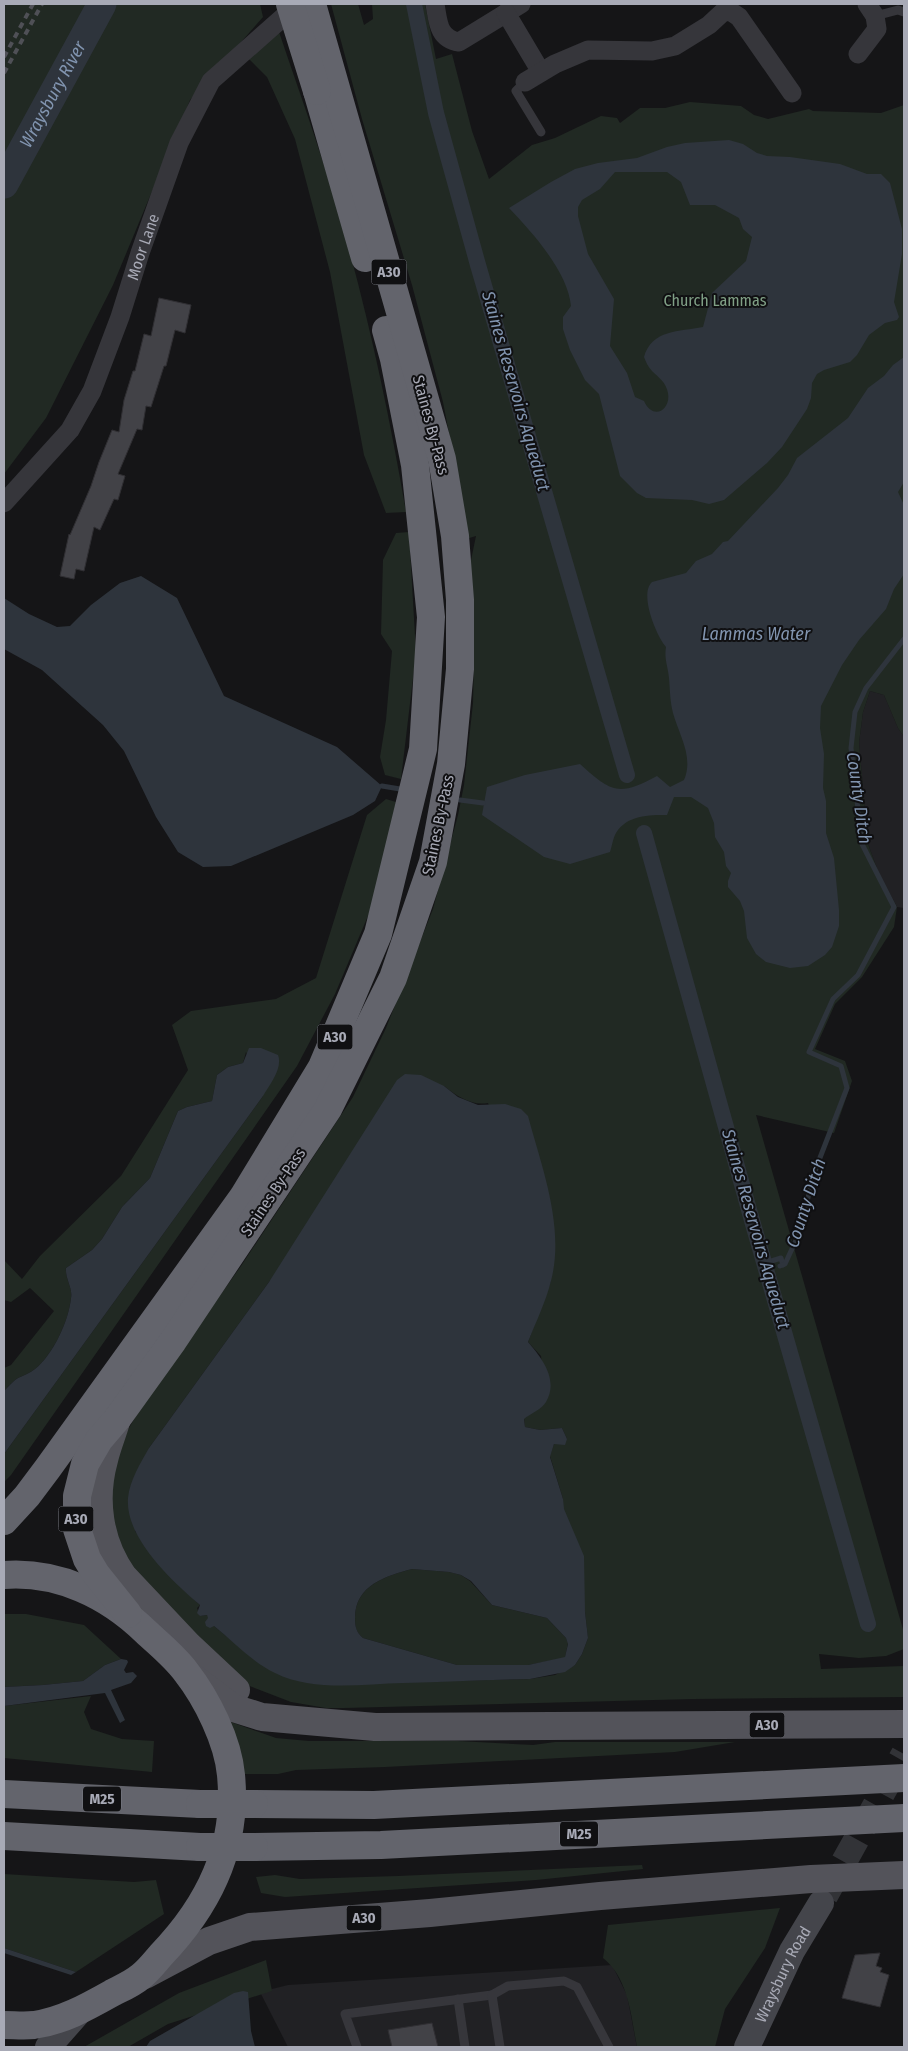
<svg xmlns="http://www.w3.org/2000/svg" width="908" height="2051" font-family="'Fira Sans Condensed',sans-serif">
<rect width="100%" height="100%" fill="#151517"/>
<g fill="#212124">
<polygon points="870,691 884,695 898,728 904,737 904,908 897,907 879,874 868,844 859,743 863,712"/>
<polygon points="612,1965 627,1995 637,2047 288,2047 260,1992 288,1985"/>
</g>
<g fill="#212923" fill-rule="evenodd">
<polygon points="4,4 260,4 263,17 190,100 113,285 46,418 4,474"/>
<path d="M331,4h27l6,21 9,-6 -1,-15h53l11,55 16,-5 20,77 17,48 43,-34 23,-7 46,-22 16,2 3,5 20,-15h25l25,-6 51,4 13,9 14,4 41,-10 4,2 68,2 23,-8v632l-6,-9 -14,-33 -14,-4 -7,21 -4,31 9,101 11,30 18,33 -3,20 -32,50 -27,27 -20,45 30,12 7,20 -18,52 -78,-18 148,518v16l-18,7 -27,2 -40,-4 2,15 83,-3v31l-211,2 -349,9h-18l-35,-6 -44,-17 -121,-120 -16,-42 -2,-42 10,-34 26,-45 97,-136 112,-169 33,-69 47,-119 25,-94 6,-30 9,-82 1,-46 -4,-92 6,-29 -10,3 -7,-54 -16,-83 -31,-117 -50,-166zM444,1086c13,10 27,20 44,17l63,178 -23,61 13,14 4,47 -21,15 1,9 15,3 22,-2 5,11 -13,5 -4,12 13,43v10l22,103 3,26 -6,16 -7,11 -20,10 -25,4 -215,5 -56,-21 -45,-37 -7,-11 -7,1 -3,-8 3,-3c-25,-22 -46,-47 -65,-74l14,-83 120,-166z"/>
<path d="M278,29c25,74 52,148 72,224 23,85 41,171 56,259l-20,1 -22,-58 -34,-183 -35,-133 -28,-62 -19,-19z"/>
<polygon points="409,532 416,653 401,779 385,775 380,757 386,720 392,651 381,634 383,560 396,533"/>
<path d="M386,799l10,3 -23,102 -38,90 -38,72 -286,409 -7,7v-28l259,-358 -17,-44 -3,11 -15,4 -11,8 -5,26 -25,6 -9,4 -28,67 -28,29 -20,32 -10,11 -26,18c-1,11 7,20 5,30 -2,22 -18,57 -36,71 -5,4 -11,6 -17,9 -5,3 -10,9 -14,13v-23l7,-3 43,-54 -24,-23 -19,14 -7,-2v-40l18,19 18,-23 81,-80 67,-106 -16,-45 19,-14 85,-12 40,-21 51,-163z"/>
<path d="M412,1569l37,3 12,3 9,6 22,24 55,13 19,20 2,5 -3,15 -37,7h-71l-94,-27c-7,-6 -8,-11 -8,-20 0,-33 31,-42 57,-49z"/>
<polygon points="4,1614 26,1614 84,1625 121,1659 105,1665 83,1681 43,1685 4,1687"/>
<polygon points="91,1696 84,1712 91,1729 122,1739 154,1741 152,1772 4,1758 4,1706"/>
<polygon points="228,1721 276,1738 309,1741 458,1741 533,1745 555,1742 735,1742 675,1752 385,1767 296,1770 278,1774 242,1774"/>
<polygon points="642,1865 643,1869 536,1880 285,1897 261,1893 256,1877 275,1875 300,1879 398,1876"/>
<polygon points="4,1874 134,1882 156,1880 164,1914 76,1972 4,1948"/>
<path d="M780,1908l-15,40 -40,61 -10,38h-78c-6,-31 -8,-68 -34,-89l5,-33z"/>
<polygon points="266,1960 272,1991 168,2024 128,2047 84,2047 179,1993"/>
</g>
<g fill="#2e343c" fill-rule="evenodd">
<path d="M729,140l14,4 14,9 10,3 23,1 50,7 27,10h14l9,9 12,46v25l-8,48 5,15 -2,3 -12,3 -16,12 -12,20 -7,7 -26,8 -7,4 -5,9 -1,15 -4,11 -25,38 -15,16 -43,37 -15,4 -17,-4 -46,-2 -9,-5 -17,-17 -21,-82 -14,-14 -15,-30 -7,-21v-12l8,-11c-3,-34 -39,-74 -62,-98l42,-26 24,-13 23,-6 39,-5 30,-11 18,-4zM615,172h52l14,10 9,23h25l24,13 4,11 9,8 -6,24 -34,32 -9,34c-24,5 -51,2 -59,30 2,5 4,10 8,14 7,7 14,11 16,22 3,17 -15,28 -24,8l-9,-4 -8,-24 -17,-27 4,-47 -26,-45 -10,-38v-9l4,-7 18,-11z"/>
<path d="M904,357v125l-6,10 6,13v69l-10,15 -8,20 -27,31 -17,25 -21,41 -1,22 4,26 -1,34 3,13v32l8,25 5,52v16l-7,21 -7,8 -17,11 -18,2 -24,-6 -10,-8 -9,-16 -3,-27 -4,-10 -12,-14v-6l3,-8 -5,-7 -2,-14 -9,-15 -1,-14 -6,-15 -17,-11h-17l-7,18c-18,0 -40,0 -51,18 -3,5 -4,13 -6,19l-40,12 -26,-7 -62,-42 5,-28 38,-12 55,-11c31,28 38,33 77,12l13,11 14,-7c10,-23 -5,-45 -11,-67 -3,-12 -3,-23 -4,-35 -1,-11 -5,-19 -3,-31 -10,-12 -27,-53 -14,-65l34,-9 10,-12 16,-7 11,-12 5,-1 50,-53 10,-13 9,-17 51,-40 20,-30 16,-12 9,-11z"/>
<polygon points="141,576 177,598 224,696 337,747 382,786 375,801 353,815 231,866 203,867 178,852 156,817 124,751 103,725 42,670 4,649 4,598 29,614 57,627 70,626 91,605 120,583"/>
<path d="M249,1048h12l17,7c5,13 -8,29 -15,41l-259,358v-63c4,-4 9,-10 14,-13 6,-3 12,-5 17,-9 18,-14 34,-49 36,-71 2,-10 -6,-19 -5,-30l26,-18 10,-11 20,-32 28,-29 28,-67 9,-4 25,-6 5,-26 11,-8 15,-4z"/>
<path d="M405,1074l16,1 23,11 14,11 20,8 27,-1 16,5 7,7c14,52 37,111 23,165 -5,20 -15,41 -23,61 14,16 31,38 18,60 -4,7 -16,12 -22,17l1,8 15,3 22,-2 5,11 -2,6 -11,-1 -4,13 13,42 1,10 20,47 1,56 3,26 -6,16 -7,11 -10,7 -35,7c-42,1 -84,3 -127,4 -41,1 -90,9 -128,-10 -23,-11 -41,-31 -61,-47l-4,2 -4,-2 -1,-4 3,-4 -1,-3 -7,1 -3,-3 3,-8c-28,-24 -75,-67 -72,-107 2,-18 12,-34 21,-50l120,-166 128,-202zM412,1569l37,3 12,3 10,6 21,24 55,13 19,20 2,6 -3,13 -37,8h-71l-94,-27c-7,-6 -8,-12 -8,-20 0,-33 31,-42 57,-49z"/>
<polygon points="121,1659 127,1660 128,1662 124,1670 126,1673 133,1672 137,1676 131,1683 111,1690 125,1720 120,1723 105,1693 4,1706 4,1687 43,1685 83,1681 105,1665"/>
<polygon points="4,1948 76,1972 71,1975 4,1953"/>
<polygon points="243,1991 248,1992 251,2031 255,2047 146,2047 150,2041 234,1993"/>
</g>
<g fill="none" stroke-linecap="round" stroke-linejoin="round">
<g stroke="#2e343c" stroke-width="5">
<polyline points="382,786 400,789"/>
<polyline points="460,800 483,803"/>
<polyline points="765,1263 781,1258 783,1265"/>
<polyline points="780,1266 785,1264 797,1238 816,1168 847,1088 841,1066 809,1052 833,999 858,975 894,907 862,844 851,748 855,712 866,688 904,639"/>
</g>
<g stroke="#2e343c" stroke-width="16">
<polyline points="414,4 436,113 478,265 627,775"/>
<polyline points="644,833 753,1224 868,1624"/>
</g>
<path stroke="#2e343c" stroke-width="29" id="s1" d="M4,184l98,-180"/>
</g>
<g fill="#424247" stroke="#302f33">
<polygon points="159,298 191,305 185,333 175,330 166,366 164,366 151,407 146,406 142,430 137,429 118,474 125,476 118,500 114,499 100,530 94,527 84,571 76,569 74,579 60,576 69,534 70,535 91,486 99,462 112,430 119,432 124,400 133,371 135,371 144,334 151,336"/>
<polygon points="880,1953 876,1966 882,1968 880,1972 889,1975 880,2007 842,1998 855,1955"/>
<polygon points="432,2023 438,2047 392,2047 388,2030"/>
</g>
<g fill="none" stroke-linecap="round" stroke-linejoin="round">
<polyline stroke="#323337" stroke-width="26" stroke-dasharray="26 13" stroke-linecap="butt" points="825,1896 904,1754"/>
<g stroke="#36363b" stroke-width="9">
<polyline points="875,16 898,10 904,12"/>
<polyline points="525,82 516,91 541,132"/>
<polyline points="458,1999 465,2047"/>
<polyline points="357,2047 345,2014 492,1995"/>
<polyline points="500,2047 492,1995 508,1986 564,1981 577,1987 609,2047"/>
</g>
<g stroke="#36363b" stroke-width="19">
<path d="M435,4c3,17 3,35 24,38l62,-38"/>
<polyline points="506,13 541,72"/>
<polyline points="858,54 877,29 875,16 867,4"/>
<polyline points="525,82 555,64 588,50 652,51 675,46 709,25 723,12 730,11 739,17 792,93"/>
<path id="s2" d="M4,503l66,-73 22,-39 28,-74 20,-64 39,-110 32,-62 87,-77"/>
</g>
<g stroke="#44454b" stroke-width="26">
<polyline points="48,2047 79,2012"/>
<path id="s3" d="M747,2047l45,-96 29,-48"/>
</g>
<g stroke="#53535a" stroke-width="28">
<path d="M116,1422c-4,13 -9,25 -12,38 -11,40 -5,82 19,116l66,70 47,44"/>
<polyline points="188,1674 233,1708 262,1717 375,1727 904,1724"/>
<polyline points="145,1975 209,1941 250,1927 430,1913 600,1896 811,1879 904,1875"/>
</g>
<g stroke="#63646c" stroke-width="28">
<polyline points="317,91 365,258"/>
<polyline points="4,1521 27,1496 48,1468 243,1197 322,1067 378,934 423,749 431,617 415,465 394,359 386,330"/>
<path d="M4,1575c54,-4 104,20 142,57 14,13 29,25 40,40 21,27 42,69 45,103 7,72 -22,130 -70,180 -7,8 -13,16 -21,22 -7,6 -18,11 -26,15 -25,14 -51,29 -80,33 -10,1 -20,0 -30,0"/>
<polyline points="128,1614 96,1574 87,1559 77,1529 77,1496 85,1464 99,1440 117,1419 173,1341 328,1109 393,978 433,862 451,764 460,669 460,600 455,536 442,459 312,4"/>
<polyline points="4,1794 200,1804"/>
<polyline points="254,1804 374,1805 904,1778"/>
<polyline points="4,1836 200,1847"/>
<polyline points="254,1847 381,1845 904,1818"/>
</g>
<g stroke="#4f5056" stroke-width="4" stroke-dasharray="6 5" stroke-linecap="butt">
<polyline points="4,57 33,4"/>
<polyline points="4,73 42,4"/>
</g>
<g stroke="#63646c" stroke-width="28">
<polyline points="290,4 317,91"/>
<polyline points="200,1804 254,1804"/>
<polyline points="200,1847 254,1847"/>
</g>
</g>
<g text-anchor="middle" dominant-baseline="central" stroke-width="4" stroke-linejoin="round" paint-order="stroke">
<g fill="#101012" stroke="#7a7c85" stroke-width="1">
<rect x="371.5" y="259.5" width="35" height="25" rx="4"/>
<rect x="317.5" y="1024.5" width="35" height="25" rx="4"/>
<rect x="58.5" y="1506.5" width="35" height="25" rx="4"/>
<rect x="749.5" y="1712.5" width="35" height="25" rx="4"/>
<rect x="83" y="1786.5" width="38" height="25" rx="4"/>
<rect x="560" y="1821.5" width="38" height="25" rx="4"/>
<rect x="346.5" y="1905.5" width="35" height="25" rx="4"/>
</g>
<g font-size="15" font-weight="bold" fill="#a8aab6">
<text x="389" y="272">A30</text>
<text x="335" y="1037">A30</text>
<text x="76" y="1519">A30</text>
<text x="767" y="1725">A30</text>
<text x="102" y="1799">M25</text>
<text x="579" y="1834">M25</text>
<text x="364" y="1918">A30</text>
</g>
<g font-size="16" fill="#a8aab6" stroke="#101012">
<text stroke="none"><textPath href="#s2" startOffset="296">Moor Lane</textPath></text>
<text transform="translate(431 425) rotate(75)">Staines By-Pass</text>
<text transform="translate(438 825) rotate(-78)">Staines By-Pass</text>
<text transform="translate(273 1192) rotate(-56)">Staines By-Pass</text>
<text stroke="none"><textPath href="#s3" startOffset="81">Wraysbury Road</textPath></text>
</g>
<g font-size="16" fill="#80a086" stroke="#101012">
<text x="715" y="300">Church Lammas</text>
</g>
<g font-size="18" font-style="italic" fill="#8194af" stroke="#101012">
<text stroke="none"><textPath href="#s1" startOffset="102">Wraysbury River</textPath></text>
<text transform="translate(516 391) rotate(74)">Staines Reservoirs Aqueduct</text>
<text x="756" y="634">Lammas Water</text>
<text transform="translate(859 798) rotate(82)">County Ditch</text>
<text transform="translate(806 1203) rotate(-72)">County Ditch</text>
<text transform="translate(756 1229) rotate(74)">Staines Reservoirs Aqueduct</text>
</g>
</g>
<rect width="908" height="2051" fill="none" stroke="#a8aab6" stroke-width="10"/>
</svg>
